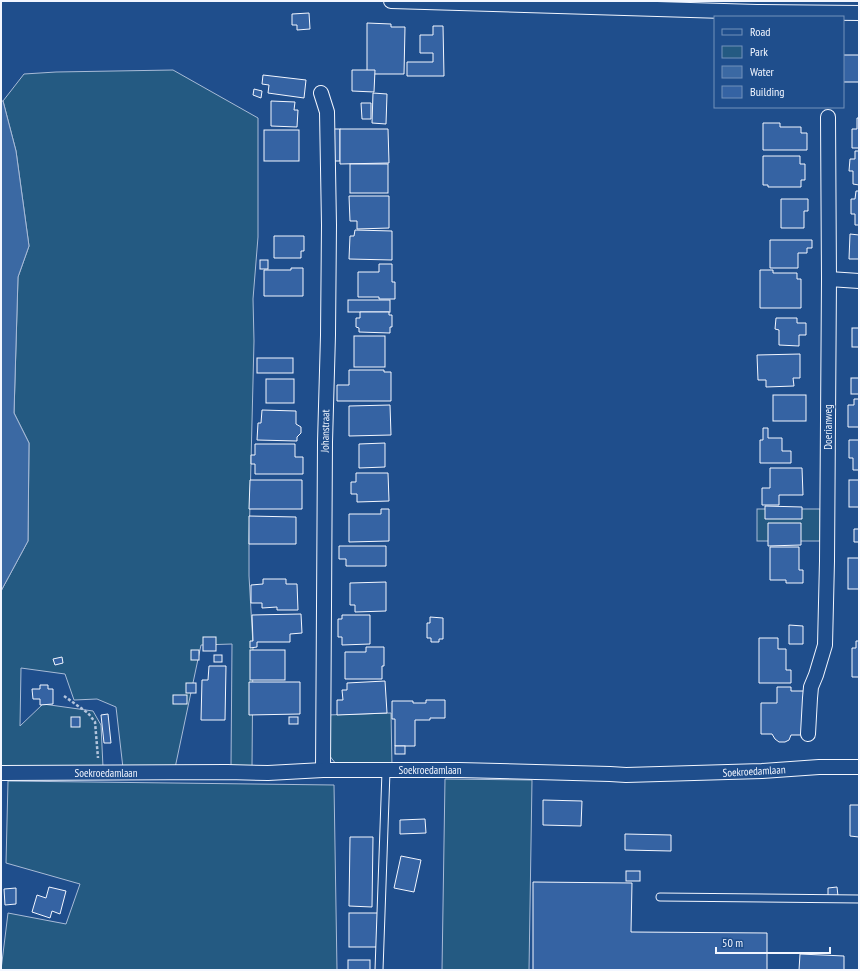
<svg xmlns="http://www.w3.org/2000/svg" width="860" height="971" font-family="'PT Sans Narrow',sans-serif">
<rect width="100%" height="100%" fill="#1f4e8c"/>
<g fill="#245a82" stroke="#a8bbd7">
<polygon points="173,70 258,118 258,237 253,299 254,341 249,543 249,576 253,645 252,768 231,768 232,644 201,645 175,768 123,768 116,707 97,699 74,700 65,674 21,668 20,726 43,704 93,711 101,725 103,767 1,768 1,591 28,541 29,443 14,413 18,277 29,246 16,151 3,101 24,74 56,72"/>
<rect x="757" y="509" width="63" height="32"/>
<polygon points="391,713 392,767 336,764 329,755 327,715"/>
<polygon points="445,779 532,780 529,970 442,970"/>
<polygon points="8,781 334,785 337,970 1,970 8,913 66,924 80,884 6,863"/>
</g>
<polygon fill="#3b69a3" stroke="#a8bbd7" points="1,101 3,101 16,151 29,246 18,277 14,413 29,443 28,541 1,591"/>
<g fill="#3563a3" stroke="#f2f6ff">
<polygon points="309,13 310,29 297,30 297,25 292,25 292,14"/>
<polygon points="367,23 391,24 391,27 405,27 404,74 367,74"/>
<polygon points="433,26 443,26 444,76 407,76 407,62 433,62 433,53 420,53 420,35 433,35"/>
<rect x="843" y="55" width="16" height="27"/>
<polygon points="352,70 375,70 374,92 352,91"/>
<polygon points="263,75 306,80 304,98 268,93 269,85 262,84"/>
<polygon points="254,89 262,91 261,98 253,95"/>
<polygon points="373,93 387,94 386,124 372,123"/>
<polygon points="271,101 295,102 294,110 298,110 297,127 271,126"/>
<polygon points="361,103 371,103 371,119 362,119"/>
<polygon points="857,118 859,118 859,148 852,148 852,129 857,129"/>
<polygon points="763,123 780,123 780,127 801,127 801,133 807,133 807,150 763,150"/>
<rect x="333" y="129" width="7" height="32"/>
<polygon points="340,129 388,129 389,163 340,164"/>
<rect x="264" y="130" width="35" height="31"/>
<polygon points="855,151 859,151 859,185 853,184 853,171 849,171 850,159 855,159"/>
<polygon points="763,156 800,156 800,164 805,164 805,180 801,180 801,187 768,187 768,185 763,185"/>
<rect x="350" y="164" width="38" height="29"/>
<polygon points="856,191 859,191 859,225 855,225 855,214 851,214 851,199 855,199"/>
<polygon points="349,196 389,196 389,228 357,229 357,221 350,221"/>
<polygon points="781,199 808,199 808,211 804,211 804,228 781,228"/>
<polygon points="355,230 392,231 392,260 349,259 350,236 354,236"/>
<polygon points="850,234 859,235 859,259 849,259"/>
<polygon points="274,236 304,236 304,251 301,251 301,258 274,258"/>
<polygon points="770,240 812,240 812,248 807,248 807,253 798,253 798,268 770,268"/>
<rect x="260" y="260" width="8" height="9"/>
<polygon points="379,264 392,264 392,282 395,282 395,299 379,299 379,297 358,297 358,272 379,272"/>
<polygon points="291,268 303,268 303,296 264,296 264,270 291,270"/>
<polygon points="760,270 773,270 773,273 797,273 797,279 801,279 801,308 760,308"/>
<rect x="348" y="300" width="42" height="12"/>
<polygon points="360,312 389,312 389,315 392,315 392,327 390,327 390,333 359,332 359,328 356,327 356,318 360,318"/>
<polygon points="776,318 797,318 797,323 806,323 806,335 799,335 799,346 779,345 779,330 775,329"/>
<rect x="852" y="328" width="7" height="19"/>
<rect x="354" y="336" width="31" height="31"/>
<polygon points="800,354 800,378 793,378 794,386 766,387 766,380 758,380 757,355"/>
<rect x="257" y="358" width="36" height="15"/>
<polygon points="349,370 384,370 384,372 391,372 391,401 337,401 337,385 349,385"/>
<rect x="851" y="378" width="8" height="16"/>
<rect x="266" y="379" width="28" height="24"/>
<rect x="773" y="395" width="33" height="26"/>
<polygon points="854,399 859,399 859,427 848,427 848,405 854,405"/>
<polygon points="390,405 391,435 349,436 349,406"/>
<polygon points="262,410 296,411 296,424 301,427 301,433 297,437 297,441 257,440 258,423 261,423"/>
<polygon points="763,428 768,428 768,438 782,438 782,451 791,451 791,463 760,463 760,440 763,440"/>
<polygon points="849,440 859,440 859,470 853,470 853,458 849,458"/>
<polygon points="385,443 385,467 359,468 359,444"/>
<polygon points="255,444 295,444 295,457 303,457 303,474 255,474 255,464 251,464 251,455 255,455"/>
<polygon points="770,468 802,468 803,495 779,495 779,505 762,505 762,488 770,488"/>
<polygon points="356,473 388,473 389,501 357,502 357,494 351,494 351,482 356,482"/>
<polygon points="250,480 302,480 302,509 249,509"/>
<rect x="849" y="480" width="10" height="27"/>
<polygon points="765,506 802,507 802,519 765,519"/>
<polygon points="381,509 389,509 389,541 349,542 349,514 381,514"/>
<polygon points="249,516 296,517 296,544 249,544"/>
<polygon points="859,521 859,542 854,542 854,529 859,529"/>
<polygon points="768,523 801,523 801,545 768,546"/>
<polygon points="339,546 386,546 386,566 346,566 346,559 339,559"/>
<polygon points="770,547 799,547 799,570 803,570 803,583 786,583 786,580 770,580"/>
<rect x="848" y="558" width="11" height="31"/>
<polygon points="263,579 286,579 286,584 297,584 298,610 277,610 277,607 262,608 262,603 251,603 251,585 263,584"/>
<polygon points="386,582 386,611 355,612 355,605 350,605 350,583"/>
<polygon points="301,614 302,633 290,634 290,642 257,642 257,647 250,648 250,641 253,641 252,615"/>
<polygon points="342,615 370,615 370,644 342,645 342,637 338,637 338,619 342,619"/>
<polygon points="430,617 443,618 443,639 439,639 439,642 431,642 431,638 427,638 427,623 430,623"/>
<polygon points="789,625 803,626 803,644 789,644"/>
<rect x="203" y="637" width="13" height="14"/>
<polygon points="759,638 778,638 778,649 786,649 786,670 791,670 791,683 759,683"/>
<polygon points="856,641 859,641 859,677 852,677 852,648 856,648"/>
<polygon points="366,647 384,647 384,666 382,666 382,679 345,679 345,652 366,652"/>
<rect x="191" y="650" width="8" height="10"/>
<rect x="250" y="650" width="35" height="30"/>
<rect x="214" y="655" width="8" height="7"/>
<polygon points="62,657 63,663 55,665 53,659"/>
<polygon points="209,666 226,666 225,720 201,720 202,680 208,680"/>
<polygon points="385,681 387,713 337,715 337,700 343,700 342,690 347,690 347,683"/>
<polygon points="249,682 300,682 300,714 249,715"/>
<rect x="186" y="683" width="10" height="10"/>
<polygon points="40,685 48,685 48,689 53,689 53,704 40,705 40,699 33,699 32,689 40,689"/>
<polygon points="777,687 791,687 791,691 804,691 804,735 791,735 789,740 785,742 779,742 775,739 772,734 761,734 761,703 777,703"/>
<rect x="173" y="695" width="14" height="9"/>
<polygon points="426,700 445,700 445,718 430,718 430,720 415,720 415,746 395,746 395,719 392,719 392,701 413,701 413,703 426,703"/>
<polygon points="108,714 111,743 104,743 101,715"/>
<rect x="71" y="717" width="9" height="10"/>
<rect x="289" y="717" width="9" height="7"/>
<rect x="395" y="746" width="10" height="8"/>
<polygon points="543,800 582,801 581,826 543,825"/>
<polygon points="850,805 859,805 859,837 850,836"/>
<polygon points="425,819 426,833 400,834 400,820"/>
<polygon points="625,834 671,835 671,851 625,850"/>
<polygon points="350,837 373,837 372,907 349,906"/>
<polygon points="401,856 421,860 414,892 394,888"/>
<rect x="626" y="871" width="14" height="10"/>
<polygon points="533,882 632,883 631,932 767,933 767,970 533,970"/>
<polygon points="49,887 66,891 60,914 52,911 50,918 32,912 37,895 46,898"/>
<polygon points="837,887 838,896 828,896 828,888"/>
<polygon points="16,888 16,904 5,905 4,889"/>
<rect x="349" y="913" width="30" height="34"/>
<polygon points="800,954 844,956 844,970 799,970"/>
<rect x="348" y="960" width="22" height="10"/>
</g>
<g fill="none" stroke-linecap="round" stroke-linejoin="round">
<g stroke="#f2f6ff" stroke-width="9">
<g id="lane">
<polyline points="660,897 859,899"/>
<polyline points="379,970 386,771"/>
</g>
</g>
<g stroke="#f2f6ff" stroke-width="16">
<g id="street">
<polyline points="391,1 757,12 859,13"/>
<polyline points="321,93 327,112 329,225 328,335 325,442 323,770"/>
<polyline points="829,279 859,281"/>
<polyline points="808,734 810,698 811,687 816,675 825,645 827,561 829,279 828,117"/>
<polyline points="1,773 227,772 268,773 323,770 459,770 610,774 626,775 762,771 819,767 859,767"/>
</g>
</g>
<polyline stroke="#b3c4dc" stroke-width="2.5" stroke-dasharray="3 2" stroke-linecap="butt" points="64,696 88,713 95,722 98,758"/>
<use href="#lane" stroke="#1f4e8c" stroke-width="7"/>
<use href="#street" stroke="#1f4e8c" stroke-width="14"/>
</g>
<g text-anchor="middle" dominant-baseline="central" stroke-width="3" stroke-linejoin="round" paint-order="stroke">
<g font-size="11" fill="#f2f6ff" stroke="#1f4e8c">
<text transform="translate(828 427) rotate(-90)">Doerianweg</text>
<text transform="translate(325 431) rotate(-89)">Johanstraat</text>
<text x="430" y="770">Soekroedamlaan</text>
<text transform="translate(754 771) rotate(-3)">Soekroedamlaan</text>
<text x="106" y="773">Soekroedamlaan</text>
</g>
</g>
<rect width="860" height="971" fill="none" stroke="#f2f6ff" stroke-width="4"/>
<rect x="714" y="16" width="130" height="92" fill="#1f4e8c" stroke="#7391ba"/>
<rect x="722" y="29" width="20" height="6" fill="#1f4e8c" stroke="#7391ba"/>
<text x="750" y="36" font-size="12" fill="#f2f6ff">Road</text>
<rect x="722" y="46" width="20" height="12" fill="#245a82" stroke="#7391ba"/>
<text x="750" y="56" font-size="12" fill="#f2f6ff">Park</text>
<rect x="722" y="66" width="20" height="12" fill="#3b69a3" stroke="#7391ba"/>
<text x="750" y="76" font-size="12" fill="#f2f6ff">Water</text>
<rect x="722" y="86" width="20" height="12" fill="#3563a3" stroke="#7391ba"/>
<text x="750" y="96" font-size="12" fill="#f2f6ff">Building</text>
<path d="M716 947v6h114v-6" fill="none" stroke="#f2f6ff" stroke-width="2"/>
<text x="722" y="947" font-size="12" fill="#f2f6ff" stroke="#1f4e8c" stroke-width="3" paint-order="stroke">50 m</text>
</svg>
